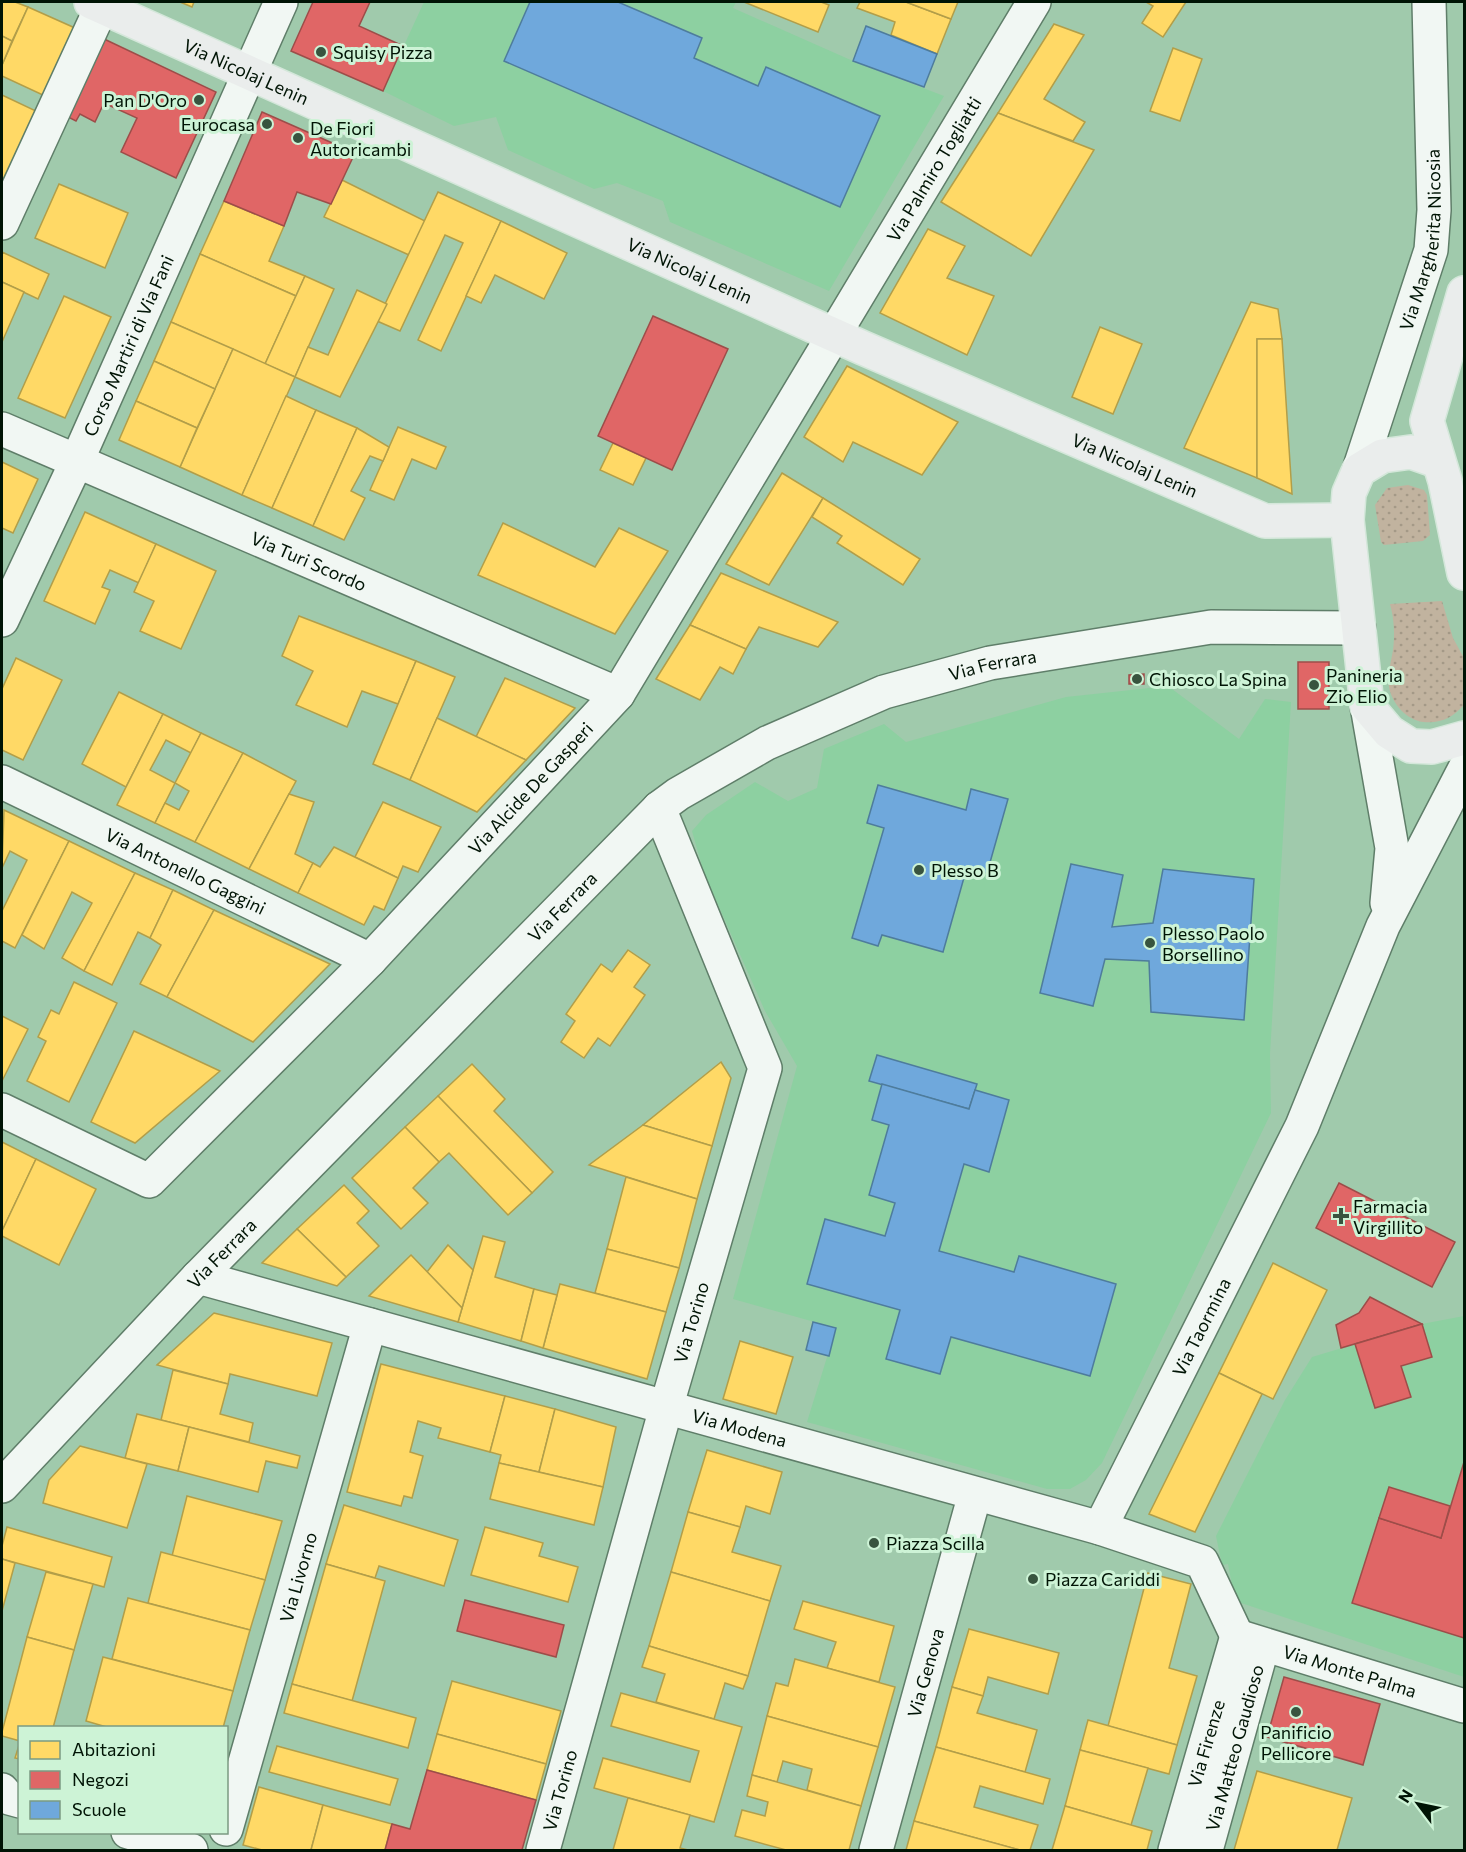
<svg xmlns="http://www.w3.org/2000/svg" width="1466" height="1852" font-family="Commissioner,sans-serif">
<defs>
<pattern id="park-dots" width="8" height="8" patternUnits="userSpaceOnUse" patternTransform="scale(1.5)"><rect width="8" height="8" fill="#c1b39f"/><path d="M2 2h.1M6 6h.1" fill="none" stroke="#a49987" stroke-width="1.8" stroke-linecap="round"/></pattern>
</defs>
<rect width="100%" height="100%" fill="#a0caac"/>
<g fill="#8dd0a1">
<polygon points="424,2 736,2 733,8 853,61 944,96 829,291 670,222 663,201 617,183 594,189 508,150 496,117 454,126 383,91"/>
<polygon points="1168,686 1239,739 1265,699 1291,702 1270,1054 1271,1113 1102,1463 1086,1480 1070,1489 1047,1489 807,1422 836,1328 733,1299 797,1066 765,1011 704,873 692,831 706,815 755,782 788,801 817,788 824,749 884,724 906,742 1066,697"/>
<polygon points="1464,1316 1464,1677 1235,1601 1228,1564 1222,1565 1216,1536 1285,1400 1312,1357 1422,1324"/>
</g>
<g fill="url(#park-dots)">
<polygon points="1408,485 1424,490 1427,495 1430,535 1423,541 1384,545 1381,542 1375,505 1387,488"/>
<path d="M1442,601l11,37 11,20v47c-11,12 -23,19 -41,17 -16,-2 -31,-18 -34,-35 -2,-11 2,-25 4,-37 2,-15 1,-32 -3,-46z"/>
</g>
<g fill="#ffd966" stroke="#b29e49" stroke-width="1.5">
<polygon points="2,2 15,2 28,7 12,41 2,36"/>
<polygon points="180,2 194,2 192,7"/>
<polygon points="744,2 821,2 829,5 818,32"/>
<polygon points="860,2 906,2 951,19 937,54 891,35 895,22 857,8"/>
<polygon points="906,2 958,2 951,19"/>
<polygon points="1146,2 1186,2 1163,37 1142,23 1153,6"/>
<polygon points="28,7 75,28 45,96 2,76 2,65"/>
<polygon points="1054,24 1084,35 1044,99 1085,122 1073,141 998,113"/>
<polygon points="2,36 12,41 2,65"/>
<polygon points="1173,48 1202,59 1180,121 1150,111"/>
<polygon points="2,95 36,111 2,188"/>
<polygon points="998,113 1094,150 1031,256 941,202"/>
<polygon points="342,180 425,221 409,255 324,217"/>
<polygon points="59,184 128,213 105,268 35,238"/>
<polygon points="438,192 501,221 441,351 418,340 463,243 445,235 400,331 377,321"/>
<polygon points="224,201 284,226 269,261 305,276 296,296 200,254"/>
<polygon points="501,221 567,253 544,299 495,275 481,303 466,296"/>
<polygon points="928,229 965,246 947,278 994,296 967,355 880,313"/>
<polygon points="2,252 49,274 38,299 2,282"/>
<polygon points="200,254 296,296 265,364 171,322"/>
<polygon points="305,276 334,289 295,377 265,364"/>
<polygon points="2,282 24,292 2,342"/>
<polygon points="357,290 387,304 340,397 295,377 308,347 328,355"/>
<polygon points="64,296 111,317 65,418 18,398"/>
<polygon points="1251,302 1278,309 1282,339 1257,339 1257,478 1184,448"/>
<polygon points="171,322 233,349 215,389 154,361"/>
<polygon points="1100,327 1142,344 1113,414 1072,397"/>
<polygon points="1257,339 1282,339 1292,494 1257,478"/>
<polygon points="233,349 295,377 242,495 180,467"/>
<polygon points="154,361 215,389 197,428 136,401"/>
<polygon points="847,366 958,422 922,475 853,442 843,462 804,437"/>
<polygon points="286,396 316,410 272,508 242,495"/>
<polygon points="136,401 197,428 180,467 119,440"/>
<polygon points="316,410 357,428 313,526 272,508"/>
<polygon points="398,427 446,447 436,469 412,459 394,500 370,490"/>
<polygon points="357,428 389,447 383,461 370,456 351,491 365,498 344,540 313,526"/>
<polygon points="613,443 646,458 633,485 600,470"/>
<polygon points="2,462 38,479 13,533 2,528"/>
<polygon points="782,473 823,498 769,585 726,564"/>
<polygon points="823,498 920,559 903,585 837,543 842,536 812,517"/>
<polygon points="85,512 156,544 139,583 110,570 102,587 110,590 95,624 44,601"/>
<polygon points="503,523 595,567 619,528 668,551 615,634 478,575"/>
<polygon points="156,544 216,571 181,649 140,631 154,601 134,592"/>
<polygon points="721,573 838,622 818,647 759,627 746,649 690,625"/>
<polygon points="299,616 416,661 398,704 362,691 347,727 296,705 313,671 282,656"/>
<polygon points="690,625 746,649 733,674 720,667 700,700 656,679"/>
<polygon points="16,658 62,680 23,760 2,750 2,689"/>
<polygon points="416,661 455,677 410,780 373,764"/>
<polygon points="505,678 575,708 526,760 476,737"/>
<polygon points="119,692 163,714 126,787 82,764"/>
<polygon points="163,714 201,733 191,753 166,740 150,770 175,783 155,823 117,805"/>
<polygon points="437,718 526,760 477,812 410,780"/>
<polygon points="201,733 243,753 195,842 155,823 165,803 179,810 189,791 175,783"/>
<polygon points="243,753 296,781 249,869 195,842"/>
<polygon points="289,794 314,802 295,854 313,863 298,893 249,869"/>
<polygon points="383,802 441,827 418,872 403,866 398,878 355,857"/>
<polygon points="4,810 69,841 15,948 2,941 2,911 27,860 10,851 2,868"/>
<polygon points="69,841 135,873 84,971 62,958 92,903 72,892 44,949 22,935"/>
<polygon points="334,847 398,878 384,910 374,906 364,925 298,893 313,863 320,867"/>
<polygon points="135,873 173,890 150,938 138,932 112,985 84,971"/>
<polygon points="173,890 214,910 167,997 140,984 161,945 150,938"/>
<polygon points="214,910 330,964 253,1042 167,997"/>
<polygon points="628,950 650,965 634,987 645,995 610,1046 598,1038 584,1058 561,1042 575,1021 566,1014 601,964 612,972"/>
<polygon points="74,982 117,1003 69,1102 27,1081 46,1041 38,1037 51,1010 59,1014"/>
<polygon points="2,1016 28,1029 2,1081"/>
<polygon points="134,1031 220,1071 135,1143 91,1122"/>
<polygon points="721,1062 731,1078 712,1146 643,1125"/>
<polygon points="472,1064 505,1099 494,1111 553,1172 532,1193 438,1096"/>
<polygon points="438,1096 532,1193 508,1215 449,1153 439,1162 405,1127"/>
<polygon points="643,1125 712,1146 697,1199 589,1165"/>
<polygon points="405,1127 439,1162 413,1188 428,1203 401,1229 352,1178"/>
<polygon points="2,1142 36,1159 2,1231"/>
<polygon points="36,1159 96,1189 59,1265 2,1236 2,1231"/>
<polygon points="626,1177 697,1199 679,1268 607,1249"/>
<polygon points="344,1185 369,1211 357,1223 379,1246 346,1277 297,1229"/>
<polygon points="297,1229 346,1277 337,1286 262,1263"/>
<polygon points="483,1236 505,1242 495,1277 534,1289 521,1341 458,1322"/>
<polygon points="448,1245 473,1270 462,1308 427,1272"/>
<polygon points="607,1249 679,1268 666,1312 595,1293"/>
<polygon points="411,1255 462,1308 458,1322 369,1296"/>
<polygon points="1273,1263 1327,1290 1273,1399 1219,1373"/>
<polygon points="560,1284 666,1312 647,1379 543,1348"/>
<polygon points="534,1289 557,1295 543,1348 521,1341"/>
<polygon points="214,1313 332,1343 317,1396 230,1374 228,1384 157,1365"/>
<polygon points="740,1341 793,1357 776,1414 723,1399"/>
<polygon points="381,1364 505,1396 490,1452 438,1438 441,1428 418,1421 410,1452 423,1456 412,1498 404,1496 401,1506 347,1492"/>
<polygon points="173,1370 228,1384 220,1414 253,1423 249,1442 161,1420"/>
<polygon points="1219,1373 1262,1394 1195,1532 1149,1514"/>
<polygon points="505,1396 555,1409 539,1472 499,1463 501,1455 490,1452"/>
<polygon points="555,1409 616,1427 603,1487 539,1472"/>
<polygon points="137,1414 189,1427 178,1471 125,1458"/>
<polygon points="189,1427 300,1456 297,1468 266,1461 258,1492 178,1471"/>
<polygon points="80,1446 147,1464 127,1528 43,1503 49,1480"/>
<polygon points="707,1450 782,1472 770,1514 746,1506 740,1527 688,1512"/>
<polygon points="499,1463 603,1487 594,1525 490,1499"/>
<polygon points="187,1496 282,1521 265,1580 172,1556"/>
<polygon points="344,1505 458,1540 444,1586 379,1566 375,1578 326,1564"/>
<polygon points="688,1512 740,1527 732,1552 781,1566 770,1601 671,1572"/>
<polygon points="7,1527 112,1557 104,1587 2,1559 2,1546"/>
<polygon points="485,1527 543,1543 539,1556 578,1567 568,1602 471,1575"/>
<polygon points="161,1552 265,1580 250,1630 148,1603"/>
<polygon points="2,1559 15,1563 2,1611"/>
<polygon points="326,1564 385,1581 352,1701 292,1684"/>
<polygon points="46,1572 93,1584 74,1650 27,1637"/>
<polygon points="671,1572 770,1601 748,1676 649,1646"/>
<polygon points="1148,1573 1191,1584 1169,1668 1197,1676 1177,1745 1108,1726"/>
<polygon points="128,1598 250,1630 233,1691 112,1659"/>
<polygon points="803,1601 894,1626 879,1682 827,1668 836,1642 794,1629"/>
<polygon points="969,1629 1059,1653 1048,1694 988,1677 983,1696 952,1687"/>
<polygon points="27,1637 74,1650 53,1728 20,1728 20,1741 2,1736 2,1732"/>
<polygon points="649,1646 748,1676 743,1689 725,1683 714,1719 656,1702 665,1674 642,1667"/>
<polygon points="103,1657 233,1691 223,1728 110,1728 86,1721"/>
<polygon points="795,1659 895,1687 878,1747 767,1716 776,1683 788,1686"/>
<polygon points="452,1681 561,1711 546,1764 437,1734"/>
<polygon points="292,1684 416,1718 408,1748 284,1713"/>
<polygon points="952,1687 983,1696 977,1713 1037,1730 1025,1772 936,1747"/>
<polygon points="621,1693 742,1727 714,1822 594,1788 603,1758 690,1782 699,1751 611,1726"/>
<polygon points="767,1716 878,1747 861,1806 807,1790 812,1769 783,1761 777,1782 752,1775"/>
<polygon points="1088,1720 1177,1745 1169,1774 1080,1750"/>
<polygon points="437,1734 546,1764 536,1800 427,1770"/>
<polygon points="20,1742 20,1759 15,1758"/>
<polygon points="277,1746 398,1779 390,1805 269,1772"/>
<polygon points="936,1747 1050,1779 1043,1804 980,1786 974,1807 1038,1825 1030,1850 1020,1850 914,1821"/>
<polygon points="1080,1750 1148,1768 1131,1825 1065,1806"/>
<polygon points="1257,1771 1352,1798 1337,1850 1234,1850"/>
<polygon points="752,1775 861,1806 849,1850 786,1850 735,1836 742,1810 765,1816 768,1802 747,1796"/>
<polygon points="259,1787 323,1805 311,1850 262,1850 243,1845"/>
<polygon points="628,1798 690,1815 680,1848 688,1850 613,1850"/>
<polygon points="323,1805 392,1824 385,1850 311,1850"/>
<polygon points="1065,1806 1152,1831 1147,1850 1052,1850"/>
<polygon points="914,1821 1020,1850 906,1850"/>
</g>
<g fill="#e06666" stroke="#9d4d49" stroke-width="1.5">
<polygon points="313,2 370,2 359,26 403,46 383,91 291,51"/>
<polygon points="102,38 216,92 176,178 121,152 137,118 104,103 95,122 80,114 76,121 66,116"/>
<polygon points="262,112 355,153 331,204 297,192 284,226 224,201"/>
<polygon points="653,316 728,349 672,470 598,436"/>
<rect x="1298" y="662" width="31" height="47"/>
<polygon points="1144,674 1144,684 1129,684 1129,675"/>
<polygon points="1339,1183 1455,1242 1432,1287 1316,1228"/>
<polygon points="1370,1297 1422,1324 1341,1348 1336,1325 1359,1313"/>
<polygon points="1422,1324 1432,1357 1401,1366 1411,1397 1375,1408 1355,1344"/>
<polygon points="1464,1462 1464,1638 1352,1603 1379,1518 1441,1538"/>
<polygon points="1389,1487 1450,1506 1441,1538 1379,1518"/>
<polygon points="465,1600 564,1625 556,1657 457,1631"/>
<polygon points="1284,1677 1380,1704 1363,1765 1267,1737"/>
<polygon points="427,1770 536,1800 522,1850 385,1850 392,1824 410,1829"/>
</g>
<g fill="#6fa8dc" stroke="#4e7c9c" stroke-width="1.5">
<polygon points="530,2 618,2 702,38 694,58 758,86 766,67 880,116 840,207 504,61"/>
<polygon points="866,26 937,54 924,87 853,61"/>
<polygon points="878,785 966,810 971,789 1008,799 987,873 967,867 943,952 882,935 878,946 852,938 884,828 867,823"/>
<polygon points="1071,864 1123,875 1112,927 1153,923 1163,869 1254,879 1244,1020 1151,1012 1149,961 1105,959 1093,1006 1040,993"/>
<polygon points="877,1055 977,1084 969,1109 869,1081"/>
<polygon points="882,1084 969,1109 975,1090 1009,1100 989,1172 964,1164 939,1251 1014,1272 1019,1256 1116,1284 1090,1376 951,1337 940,1374 886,1359 900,1310 807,1284 825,1219 885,1236 895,1203 869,1195 889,1125 872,1120"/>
<polygon points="813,1322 836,1328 829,1356 806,1350"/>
</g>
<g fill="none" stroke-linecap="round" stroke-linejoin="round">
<g stroke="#5f7e69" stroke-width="36">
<g id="minor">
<polyline points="2,223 102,6"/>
<path id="s1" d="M2,429l616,265"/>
<path id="s2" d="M1359,470l72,-220 3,-40 -5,-208"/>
<path id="s3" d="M2,620l74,-157 205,-461"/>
<polyline points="1367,706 1392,848 1387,903"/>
<path id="s4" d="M2,782l368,178"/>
<path id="s5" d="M2,1110l147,71 221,-221 248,-266 416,-692"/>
<path id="s6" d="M198,1277l902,251 102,34 35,74"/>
<path id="s7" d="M2,1486l196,-209 461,-469 19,-14 89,-51 117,-51 106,-29 221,-36 148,1"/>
<path id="s8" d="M1100,1528l202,-402 81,-200 81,-156"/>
<path id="s9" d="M1237,1636l227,70"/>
<polyline points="2,1790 9,1798 20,1801"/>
<path id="s10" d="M226,1829l144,-504"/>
<polyline points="128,1832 191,1850"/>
<path id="s11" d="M543,1850l123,-442 99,-340 -106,-260"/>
<path id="s12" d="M876,1850l99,-356"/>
<path id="s13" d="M1175,1850l62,-214"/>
<path id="s14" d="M1206,1850l57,-205"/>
</g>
</g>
<g stroke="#d4e7da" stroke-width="36">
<g id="major">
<path id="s15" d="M91,2l772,346 402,173 82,-1"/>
<polyline points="1464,293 1427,421 1445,481 1464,573"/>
<polyline points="1437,461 1411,452 1382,456 1359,470 1349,493 1347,520 1367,706 1389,732 1411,746 1432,747 1464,738"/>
</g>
</g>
<use href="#minor" stroke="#f1f7f3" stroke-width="33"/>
<use href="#major" stroke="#eaedec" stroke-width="33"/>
</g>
<g fill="#38543f" stroke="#cdf3d6" stroke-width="2">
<circle cx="321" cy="52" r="6"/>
<circle cx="199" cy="100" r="6"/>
<circle cx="267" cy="124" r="6"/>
<circle cx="298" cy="138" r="6"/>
<circle cx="1137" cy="679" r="6"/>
<circle cx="1314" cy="685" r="6"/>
<circle cx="919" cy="870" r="6"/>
<circle cx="1150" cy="943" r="6"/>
<path d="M1338 1207h6v6h6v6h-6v6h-6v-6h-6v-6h6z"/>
<circle cx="874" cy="1543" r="6"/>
<circle cx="1033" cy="1579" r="6"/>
<circle cx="1296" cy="1712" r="6"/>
</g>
<g text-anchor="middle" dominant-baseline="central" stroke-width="6" stroke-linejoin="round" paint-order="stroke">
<g font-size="18" fill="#001405" stroke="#cdf3d6" text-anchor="start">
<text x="333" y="52">Squisy Pizza</text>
<text x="187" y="100" text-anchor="end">Pan D'Oro</text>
<text x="255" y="124" text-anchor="end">Eurocasa</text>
<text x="310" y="128">De Fiori<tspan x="310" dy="21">Autoricambi</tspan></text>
<text x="1326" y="675">Panineria<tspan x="1326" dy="21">Zio Elio</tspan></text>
<text x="1149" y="679">Chiosco La Spina</text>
<text x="931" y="870">Plesso B</text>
<text x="1162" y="933">Plesso Paolo<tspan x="1162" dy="21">Borsellino</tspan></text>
<text x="1353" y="1206">Farmacia<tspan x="1353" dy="21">Virgillito</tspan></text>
<text x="886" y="1543">Piazza Scilla</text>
<text x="1045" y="1579">Piazza Cariddi</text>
<text x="1296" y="1732" text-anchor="middle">Panificio<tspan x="1296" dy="21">Pellicore</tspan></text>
</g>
<g font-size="18" fill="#001405" stroke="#cdf3d6">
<text stroke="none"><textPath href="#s15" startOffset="170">Via Nicolaj Lenin</textPath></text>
<text stroke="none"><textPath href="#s5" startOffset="1452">Via Palmiro Togliatti</textPath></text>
<text stroke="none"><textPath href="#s2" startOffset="240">Via Margherita Nicosia</textPath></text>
<text stroke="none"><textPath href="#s15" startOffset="656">Via Nicolaj Lenin</textPath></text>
<text stroke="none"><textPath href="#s3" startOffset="302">Corso Martiri di Via Fani</textPath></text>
<text stroke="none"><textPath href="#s15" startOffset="1142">Via Nicolaj Lenin</textPath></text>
<text stroke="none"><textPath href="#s1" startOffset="334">Via Turi Scordo</textPath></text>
<text stroke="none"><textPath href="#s7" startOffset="1310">Via Ferrara</textPath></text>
<text stroke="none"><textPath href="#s5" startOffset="711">Via Alcide De Gasperi</textPath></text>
<text stroke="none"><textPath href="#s4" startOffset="204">Via Antonello Gaggini</textPath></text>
<text stroke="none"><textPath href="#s7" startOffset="806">Via Ferrara</textPath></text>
<text stroke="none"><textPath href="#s7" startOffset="320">Via Ferrara</textPath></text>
<text stroke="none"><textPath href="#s11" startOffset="548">Via Torino</textPath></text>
<text stroke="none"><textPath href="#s8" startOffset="225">Via Taormina</textPath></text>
<text stroke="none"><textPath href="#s6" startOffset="562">Via Modena</textPath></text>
<text stroke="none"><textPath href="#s10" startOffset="262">Via Livorno</textPath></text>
<text stroke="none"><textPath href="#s9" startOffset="118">Via Monte Palma</textPath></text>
<text stroke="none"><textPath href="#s12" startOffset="184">Via Genova</textPath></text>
<text stroke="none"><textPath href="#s13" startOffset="111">Via Firenze</textPath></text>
<text stroke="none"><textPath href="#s14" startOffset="106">Via Matteo Gaudioso</textPath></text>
<text stroke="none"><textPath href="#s11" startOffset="62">Via Torino</textPath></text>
</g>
</g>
<rect width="1466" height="1852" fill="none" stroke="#001405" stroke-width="6"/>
<rect x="18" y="1726" width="210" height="108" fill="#cdf3d6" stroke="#7b9a82" stroke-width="1.5"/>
<rect x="30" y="1741" width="30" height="18" fill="#ffd966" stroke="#7b9a82" stroke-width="1.5"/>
<text x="72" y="1756" font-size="18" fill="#001405">Abitazioni</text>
<rect x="30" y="1771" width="30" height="18" fill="#e06666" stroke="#7b9a82" stroke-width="1.5"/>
<text x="72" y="1786" font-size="18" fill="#001405">Negozi</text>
<rect x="30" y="1801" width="30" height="18" fill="#6fa8dc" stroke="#7b9a82" stroke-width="1.5"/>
<text x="72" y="1816" font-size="18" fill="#001405">Scuole</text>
<g transform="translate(1418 1804) rotate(302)" stroke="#cdf3d6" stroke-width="4.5" paint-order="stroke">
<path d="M0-4.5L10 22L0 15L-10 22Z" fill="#001405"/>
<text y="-9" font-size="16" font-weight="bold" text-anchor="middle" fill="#001405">N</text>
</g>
</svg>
